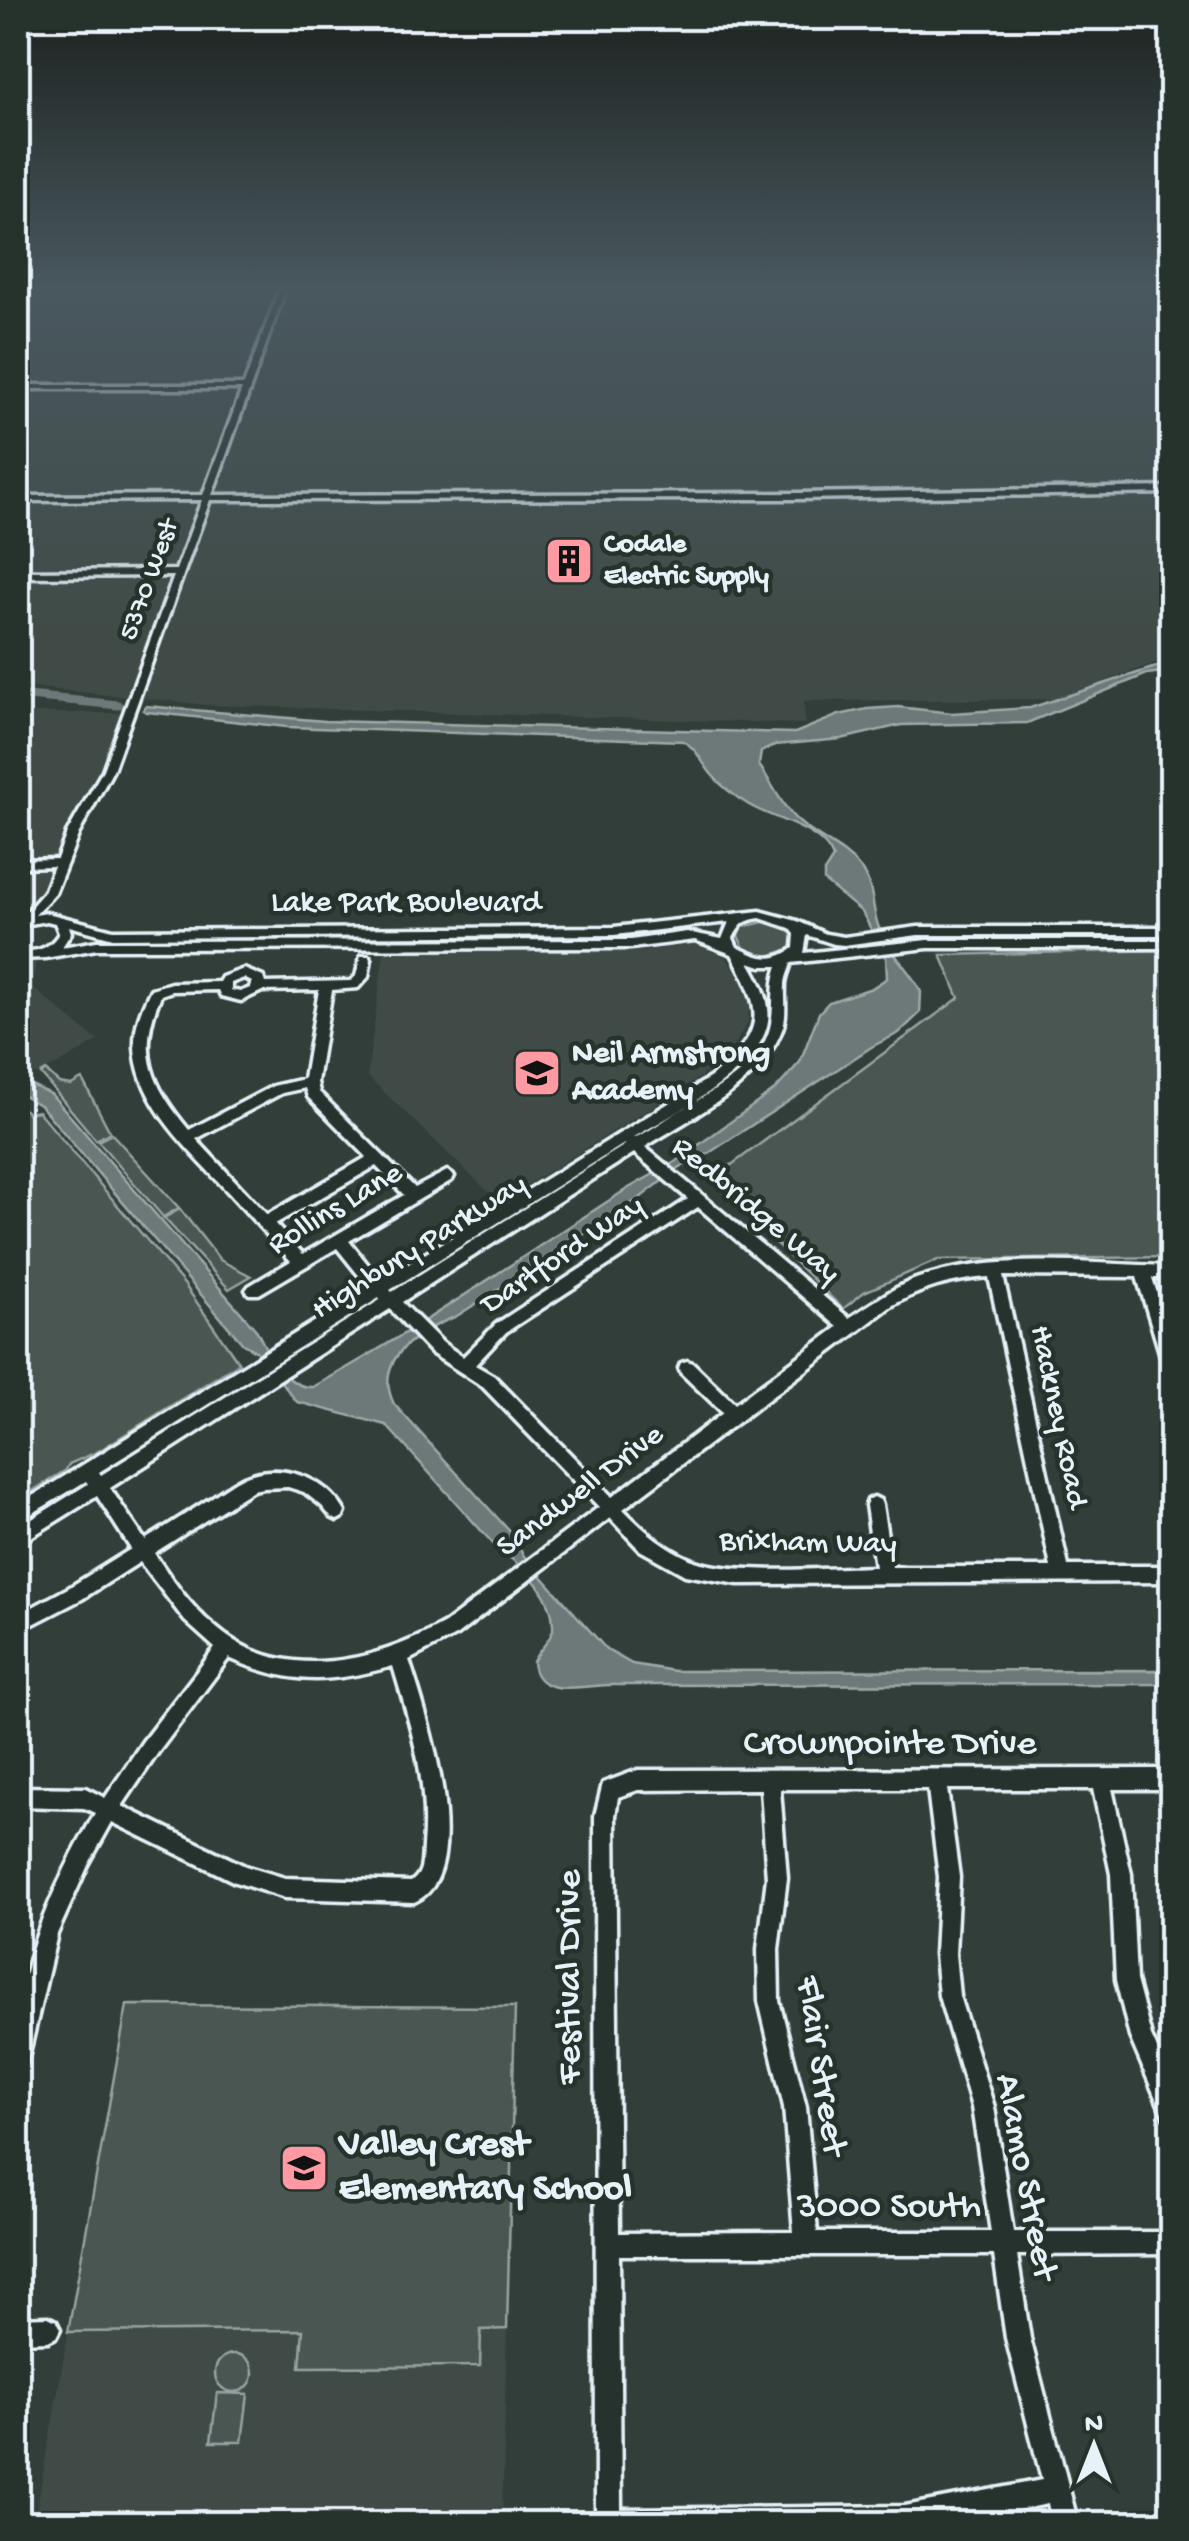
<svg xmlns="http://www.w3.org/2000/svg" width="1189" height="2541" font-family="'Gochi Hand',sans-serif">
<rect width="100%" height="100%" fill="#323e39"/>
<filter id="ink" filterUnits="userSpaceOnUse"><feTurbulence type="fractalNoise" baseFrequency=".01" numOctaves="2"/><feDisplacementMap in="SourceGraphic" scale="20" xChannelSelector="R" yChannelSelector="G"/><feConvolveMatrix kernelMatrix="1 2 1 2 8 2 1 2 1" color-interpolation-filters="sRGB"/></filter>
<g filter="url(#ink)">
<g fill="#3f4b46">
<polygon points="18,285 1171,285 1171,657 1056,699 804,701 805,724 209,705 18,686"/>
<polygon points="18,713 120,713 95,781 65,829 37,902 18,911"/>
<polygon points="695,944 726,957 750,993 748,1022 730,1052 699,1078 499,1202 367,1076 384,952 639,952"/>
<polygon points="18,960 36,960 33,988 98,1041 40,1074 18,1072"/>
<polygon points="127,2005 515,2007 502,2523 34,2524"/>
</g>
<g fill="#495651" stroke="#98a4a4" stroke-width="2.5">
<polygon points="768,921 791,931 794,941 790,949 765,957 745,950 738,936 742,927"/>
<polygon points="1171,950 1171,1257 938,1260 864,1292 843,1309 711,1180 959,998 941,955"/>
<polygon points="46,1071 59,1083 71,1085 82,1079 110,1132 96,1140 41,1074"/>
<polygon points="18,1105 28,1113 38,1111 184,1284 239,1363 97,1452 69,1464 66,1470 18,1500"/>
<polygon points="112,1134 179,1208 163,1217 98,1141"/>
<polygon points="180,1209 220,1260 251,1276 229,1289 164,1218"/>
<polygon points="127,2005 515,2007 507,2329 481,2330 480,2366 300,2367 303,2330 68,2332"/>
<circle cx="234" cy="2373" r="19"/>
<polygon points="217,2393 248,2394 242,2442 211,2442"/>
</g>
<path fill="#6d7978" stroke="#9ea9ab" stroke-width="2.5" d="M1171,662v9l-24,3 -120,49 -126,2 -60,14 -66,6 -14,7 -2,13c13,18 23,42 40,57 20,18 45,26 62,47 14,19 10,39 18,59 10,25 31,41 42,64l-1,21 -21,20 -26,13 -173,113 -20,8 -40,31 -183,118c-35,14 -86,42 -63,88l119,131 11,21 83,94 25,14 42,7 497,-1v14l-560,1c-27,0 -75,15 -78,-23 4,-11 19,-22 20,-33 2,-35 -30,-63 -56,-81l-111,-123 -89,-23 -40,-50 -14,-8 -202,-238 -23,-14v-13l33,15 206,237c10,21 29,58 56,56 109,-60 209,-131 314,-198l48,-27 101,-73 24,-27 19,-49 10,-11 43,-14 15,-10 -1,-20 -24,-46 -38,-31v-9l9,-14c-11,-30 -59,-38 -84,-53 -13,-8 -26,-17 -36,-29 -11,-12 -15,-27 -30,-35l-396,-14 -140,-15 -4,-2 3,-4 179,15 470,12 44,-18 28,-6 31,-2 54,6 78,-5z"/>
<g fill="none" stroke-linecap="round" stroke-linejoin="round">
<polyline stroke="#6d7978" stroke-width="9" points="18,695 118,705"/>
<g stroke="#e8f1f8" stroke-width="7">
<g id="minor">
<path d="M281,285h6l-75,210 586,-2 374,-6v6l-374,6 -588,1 -97,270 -34,63 -24,60 -20,22 12,-2 66,17 501,-3 146,-16 37,10 29,13 18,3 74,-10h254v8h-254l-74,10 -10,-1 -27,-9 -3,18 124,-13h244v8h-244l-137,15c-2,7 -6,15 -6,22 -1,16 3,32 -4,47 -22,54 -89,85 -136,115l204,171c22,-14 43,-30 67,-39 77,-28 175,-14 256,-13v12h-20l20,61v33l-6,-1 -2,-5 -27,-89 -134,-1 65,290h104v16l-434,2 -53,-9 -45,-25 -30,-32 -153,117 -48,25c16,49 71,214 5,242l-129,-4 -50,-16 -123,-60 -24,43 -31,69 -28,120 -3,8 -8,3c-6,-94 32,-172 77,-252l-11,-5 -66,-2v-19l67,1 20,10 38,-57 72,-93 -30,-27 -45,-59 -58,37 -64,33v-17l52,-28 61,-38 -34,-53 -79,49v-17l70,-44 -2,-3 -68,41v-17l351,-217 -32,-40 -78,46h-10l-3,-4 3,-4 42,-25c-21,-22 -42,-46 -62,-68 -37,-41 -91,-87 -94,-146 -1,-21 7,-40 16,-58l20,-6 48,-1 3,-5 22,-8 19,8 2,6 86,-2 5,-5 5,-20h8l2,3 -3,18 -10,11 -26,2 -15,92 2,10 96,96 32,-17 7,5 -2,4 -103,61 32,40 330,-204c55,-47 53,-62 21,-123l-37,-14 -64,8 -534,1 -52,9 -27,1v-8c18,1 31,-1 41,-18l-4,-10 -8,-2 -29,5v-8h3l23,-26 10,-26 -36,1v-7l39,-1 10,-26 36,-63 71,-194 -156,1v-6l158,-1 26,-70 -184,1v-5l185,-1 39,-106h-224v-4h226zM760,918l30,10 5,6 -1,14c-23,16 -34,10 -57,-1l-4,-9c7,-13 11,-18 27,-20zM729,922l-7,17 -35,-7 -56,8 -534,1 -35,6 9,-14 -2,-7 44,12 501,-3zM749,962l12,4h17c-8,21 -2,40 -8,62 -12,43 -62,65 -97,87 -13,8 -27,19 -40,23 40,-25 127,-65 135,-117 3,-21 -9,-42 -19,-59zM244,978l8,4 -2,6 -10,4 -9,-2v-7zM218,990l3,6 20,5 21,-10 57,-1 -15,89 -31,7 -84,44c-38,-46 -53,-78 -28,-135l11,-4zM305,1088l3,9 59,60 -100,58 -71,-76 86,-46zM624,1144l1,1 -233,147 -2,-2zM634,1153l54,46 -192,125 -33,33 -20,-14 -41,-41zM376,1166l28,29 -101,59 -28,-30zM698,1207l140,120 -103,77 -42,-41 -6,-2 -6,2 -2,5 2,5 42,40 -111,84 -118,-121 -19,-11 31,-33zM989,1277l62,290h-159l-10,-62 -2,-5 -6,-3 -6,3 -2,5 9,62c-44,1 -148,9 -185,-8 -27,-12 -47,-29 -67,-50l267,-202c31,-19 62,-27 99,-30zM379,1298l1,2 -279,175 -2,-3zM390,1309l41,44 51,33 117,121 -154,116c-71,40 -165,62 -232,2 -24,-20 -42,-47 -59,-72l99,-63 10,-2 25,-1 16,5 18,14 9,11 6,3 6,-3 2,-5c-18,-34 -65,-51 -101,-35 -12,6 -23,14 -33,21 -22,14 -44,28 -66,42l-35,-52zM229,1658c62,27 100,26 164,8 18,60 36,117 30,180 -1,15 1,27 -12,36l-126,-4 -40,-12 -123,-60 35,-52z"/>
<path d="M1172,1769v20h-60l19,85 5,106 15,56 21,46v38l-8,-3 -34,-80 -14,-57 -5,-106 -18,-85h-146l12,88 -4,77 4,42 35,111 19,125h159v22l-155,1 13,83 48,186h-25l-5,-20 -101,20h-351l-1,-708 8,-33 35,-13zM761,1789l6,89 -9,71 1,52 25,106 10,125 -175,1 -4,-417 3,-19 20,-7zM780,1789h148l11,88 -4,77 4,42 33,111 19,125h-174l-11,-125 -27,-106 -1,-52 9,-71zM619,2255h375l12,83 36,142 -137,26 -284,3z"/>
<polygon points="48,2317 56,2321 60,2329 56,2337 48,2341 18,2342 18,2318"/>
</g>
</g>
<use href="#minor" fill="#26332d" fill-rule="evenodd"/>
</g>
</g>
<linearGradient id="sky" x2="0" y2="1"><stop stop-color="#1c221f"/><stop offset="0.45" stop-color="#49585f"/><stop offset="1" stop-color="#49585f" stop-opacity="0"/></linearGradient>
<rect width="1189" height="640" fill="url(#sky)"/>
<defs>
<g id="building-square" transform="scale(2.5)"><rect x="-9" y="-9" width="18" height="18" rx="4" fill="#ff9aa2" stroke="#26332d"/><path d="M-4-6H4V6H1V3H-1V6H-4ZM-2.5-4.3h1.7v1.8h-1.7ZM.8-4.3h1.7v1.8H.8ZM-2.5-1h1.7V.8h-1.7ZM.8-1h1.7V.8H.8Z" fill="#111"/></g>
<g id="school-square" transform="scale(2.5)"><rect x="-9" y="-9" width="18" height="18" rx="4" fill="#ff9aa2" stroke="#26332d"/><path d="M0-5L7-2L0 1L-7-2ZM-4 1L0 2.5L4 1V4Q0 6-4 4Z" fill="#111"/></g>
</defs>
<g fill-rule="evenodd">
<use href="#building-square" x="569" y="561"/>
<use href="#school-square" x="537" y="1073"/>
<use href="#school-square" x="304" y="2168"/>
</g>
<g text-anchor="middle" dominant-baseline="central" stroke-width="9" stroke-linejoin="round" paint-order="stroke">
<g font-size="28" font-weight="bold" fill="#e8f1f8" stroke="#26332d" text-anchor="start">
<text x="604" y="545">Codale<tspan x="604" dy="32">Electric Supply</tspan></text>
</g>
<g font-size="28" fill="#e8f1f8" stroke="#26332d">
<text transform="translate(150 580) rotate(-70)">5370 West</text>
</g>
<g font-size="32" fill="#e8f1f8" stroke="#26332d">
<text x="406" y="904">Lake Park Boulevard</text>
<text transform="translate(336 1210) rotate(-31)">Rollins Lane</text>
<text transform="translate(755 1211) rotate(40)">Redbridge Way</text>
<text transform="translate(420 1248) rotate(-32)">Highbury Parkway</text>
<text transform="translate(563 1256) rotate(-34)">Dartford Way</text>
<text transform="translate(1057 1417) rotate(78)">Hackney Road</text>
<text transform="translate(581 1492) rotate(-37)">Sandwell Drive</text>
<text transform="translate(808 1544) rotate(1)">Brixham Way</text>
</g>
<g font-size="32" font-weight="bold" fill="#e8f1f8" stroke="#26332d" text-anchor="start">
<text x="572" y="1055">Neil Armstrong<tspan x="572" dy="37">Academy</tspan></text>
</g>
<g font-size="38" fill="#e8f1f8" stroke="#26332d">
<text x="890" y="1745">Crownpointe Drive</text>
<text transform="translate(571 1977) rotate(-90)">Festival Drive</text>
<text transform="translate(819 2066) rotate(81)">Flair Street</text>
<text transform="translate(1024 2177) rotate(79)">Alamo Street</text>
<text x="889" y="2208">3000 South</text>
</g>
<g font-size="38" font-weight="bold" fill="#e8f1f8" stroke="#26332d" text-anchor="start">
<text x="339" y="2146">Valley Crest<tspan x="339" dy="44">Elementary School</tspan></text>
</g>
</g>
<rect width="1189" height="2541" fill="none" stroke="#26332d" stroke-width="60"/>
<rect x="30" y="30" width="1129" height="2481" fill="none" stroke="#e8f1f8" stroke-width="4" filter="url(#ink)"/>
<g transform="translate(1094 2446)" stroke="#26332d" stroke-width="8" paint-order="stroke">
<path d="M0-8L18 38L0 25L-18 38Z" fill="#e8f1f8"/>
<text y="-15" font-size="28" font-weight="bold" text-anchor="middle" fill="#e8f1f8">N</text>
</g>
</svg>
